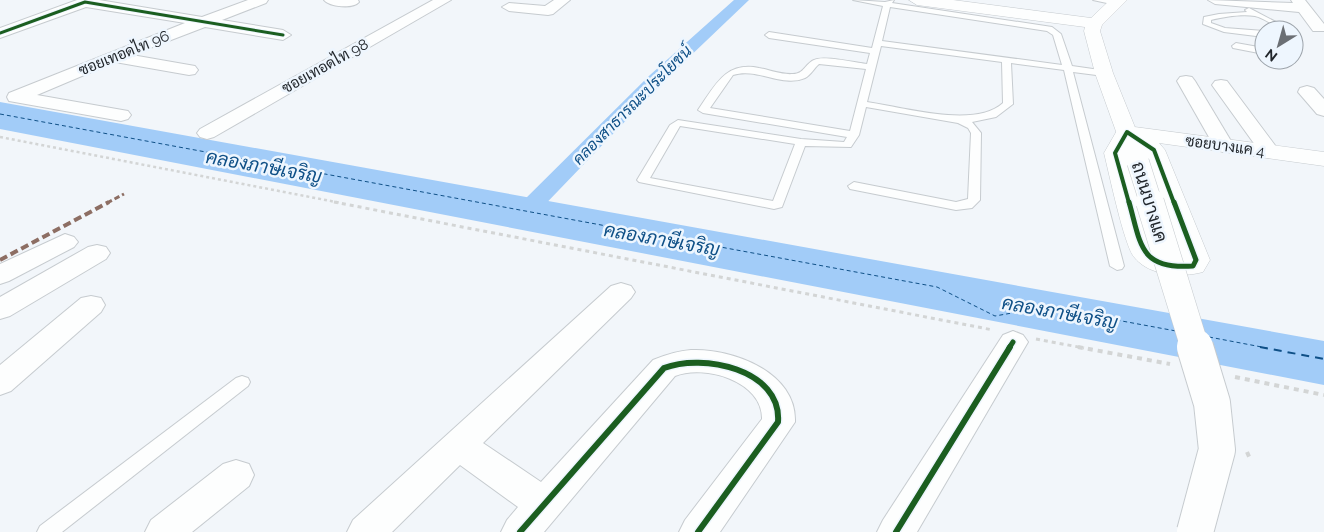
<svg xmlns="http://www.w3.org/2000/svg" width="1324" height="532" font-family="Raleway,Sarabun,sans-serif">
<rect width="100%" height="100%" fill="#f2f6fa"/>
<polygon fill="#a2ccf8" points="0,102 1324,341 1324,385 0,129"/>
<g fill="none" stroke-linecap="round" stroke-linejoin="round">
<polygon fill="#a2ccf8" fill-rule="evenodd" points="734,0 749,0 662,83 532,218 524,220 516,218 513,213 516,208 650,75"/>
<g stroke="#0f5087" stroke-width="1" stroke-dasharray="4 3" stroke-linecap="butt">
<polyline points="0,114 937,287 995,316 1046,307 1176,331"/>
<polyline points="1209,337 1267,348"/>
</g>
<polyline stroke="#0f5087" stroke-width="2" stroke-dasharray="8 6" stroke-linecap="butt" points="1260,347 1324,359"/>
<g stroke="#c6cbcf" stroke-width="2">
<g id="service">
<path d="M853,0l32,2 9,-2 -2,3 160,24 9,7 11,32 35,5v4l-3,1 -31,-4 51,194 -2,3 -5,1 -7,-4 -46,-196 -53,-7 2,41 -17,13 -24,5 9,11 -1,67 -8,8 -16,2 -106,-21 -2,-3 6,-4 102,20 12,-3 3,-66 -3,-5 -10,-5 -92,-16 -7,28 -8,12 -46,-1 -23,61 -8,2 -135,-27 -2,-2 33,-55 8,-5 123,19 43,3 3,-5 -144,-24 -5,-3c17,-24 27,-49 61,-42 11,2 22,7 34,6 11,0 12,-10 21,-14 9,-5 42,3 53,4l3,-11 -101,-15 -4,-3 4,-3 103,16 11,-42zM890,7l157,24 6,4 9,30 -180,-24zM881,46l121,16 1,41c-28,26 -100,4 -136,-1zM819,64l47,5 -16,62 -140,-23 23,-33c24,-8 49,13 72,3 6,-3 9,-10 14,-14zM680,126l115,18 -22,57 -123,-23z"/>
<polygon points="1093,0 1111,0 1120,3 1116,5"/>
<path d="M1249,8l42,22c-15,0 -23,-11 -36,-14 -13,-2 -32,1 -44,4v3l14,5 39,3v6l-40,-5 -21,-8 1,-7 15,-3 28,-2 -2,-2z"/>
<polygon points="1294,36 1298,39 1298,49 1294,52"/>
<polygon points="1236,43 1264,48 1264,54 1233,48 1232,46"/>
<polygon points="242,376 248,378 250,382 248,386 62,532 37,532 40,526 236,378"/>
</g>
</g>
<g stroke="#c6cbcf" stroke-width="2">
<g id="minor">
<polygon points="77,0 99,0 202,17 248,0 268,0 266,3 222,20 283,30 291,35 283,40 205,27 132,55 195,66 198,70 195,74 189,75 115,62 37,95 128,111 131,115 128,119 121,121 9,101 7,97 9,93 185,23 86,7 0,38 0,28"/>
<path d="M324,0h34l1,2c-6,7 -29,5 -35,-2z"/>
<polygon points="433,0 451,0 214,137 207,139 200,137 197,133 200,129"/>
<polygon points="554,0 570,0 553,14 548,15 509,11 502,7 509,3 545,6"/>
<polygon points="1208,0 1293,3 1291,0 1305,0 1324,24 1324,31 1313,31 1299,12 1215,4"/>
<polygon points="1186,76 1192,77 1195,81 1234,146 1231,150 1224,152 1217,150 1214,146 1177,81 1180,77"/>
<polygon points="1221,80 1227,81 1277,148 1281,152 1277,156 1270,158 1263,156 1212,85 1215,81"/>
<polygon points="1307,86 1314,88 1324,99 1324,116 1317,114 1298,92 1300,88"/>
<polygon points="65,234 74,237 78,242 74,247 9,281 0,284 0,264"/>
<polygon points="97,245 106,247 110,253 106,259 10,316 0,319 0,297 88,247"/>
<path d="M621,283l10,3 4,6 -4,6 -148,145 58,39 112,-122c12,-5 25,-9 38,-10 41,-2 106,22 104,72l-75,110h-41l6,-12 77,-101c1,-38 -58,-55 -87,-43l-131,156h-43l6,-12 11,-13 -58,-42 -68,67h-45l6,-12 258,-234z"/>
<polygon points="91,296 101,298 105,305 101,312 11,391 0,395 0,365 81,298"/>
<polygon points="1013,331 1023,335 1028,342 917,532 877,532 883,520 1003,335"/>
<polygon points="236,460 249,464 254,475 249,486 192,532 145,532 151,520 223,464"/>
</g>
</g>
<g stroke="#c6cbcf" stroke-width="1">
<path id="tertiary" d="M1127,126l197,26v14l-165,-23 6,7 45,110 -7,12c-22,6 -54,4 -69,-15 -10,-12 -25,-84 -30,-104l15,-26zM1131,143l13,10 38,105 -13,-2 -14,-8 -29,-95z"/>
</g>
<g stroke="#c6cbcf" stroke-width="1">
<polygon id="secondary" points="909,0 953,0 1091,18 1110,0 1127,0 1102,25 1100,31 1113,73 1149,162 1146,167 1138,169 1130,167 1127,162 1095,73 1084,31 1085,27 917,5"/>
</g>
<polyline stroke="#d3d5d5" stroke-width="2.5" stroke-dasharray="3 3" stroke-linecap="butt" points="0,137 341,203"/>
<g stroke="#d3d5d5" stroke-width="3" stroke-dasharray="4 4" stroke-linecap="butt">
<polyline points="334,202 993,330"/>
<polyline points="1036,339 1084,348"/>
</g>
<g stroke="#d3d5d5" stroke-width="4" stroke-dasharray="5 5" stroke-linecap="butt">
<polyline points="1078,347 1170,364"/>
<polyline points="1235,377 1324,395"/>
<polyline points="1247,452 1251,461"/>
</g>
<use href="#service" fill="#fdfefe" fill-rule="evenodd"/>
<use href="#minor" fill="#fdfefe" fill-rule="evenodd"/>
<use href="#tertiary" fill="#fdfefe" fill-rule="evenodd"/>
<use href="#secondary" fill="#fdfefe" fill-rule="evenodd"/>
<g stroke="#c6cbcf" stroke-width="23" stroke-linecap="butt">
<polyline id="secondary-bridge-far2" points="1138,162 1151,203"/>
</g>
<g stroke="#c6cbcf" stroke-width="29" stroke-linecap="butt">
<polyline id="secondary-bridge-far1" points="1150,202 1195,348"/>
</g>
<g stroke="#c6cbcf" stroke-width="38" stroke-linecap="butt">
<polyline id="secondary-bridge" points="1195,347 1212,403 1217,450 1195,532"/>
</g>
<use href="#secondary-bridge-far2" stroke="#fdfefe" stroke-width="22"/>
<use href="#secondary-bridge-far1" stroke="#fdfefe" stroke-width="28"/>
<use href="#secondary-bridge" stroke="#fdfefe" stroke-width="36"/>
<polyline stroke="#8d6e63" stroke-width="3" stroke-dasharray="5.5 3" stroke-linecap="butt" points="107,203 124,194"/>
<polyline stroke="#8d6e63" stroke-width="4" stroke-dasharray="8 4" stroke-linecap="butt" points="0,260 109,202"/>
<g stroke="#eef6fe" stroke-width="5">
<polyline id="cycleway-far3" points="0,33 85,2 283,35"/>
</g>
<g stroke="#eef6fe" stroke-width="6">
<polyline id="cycleway-far2" points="1129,203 1115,153 1127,132 1154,150 1174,203"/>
</g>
<g stroke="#eef6fe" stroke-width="8">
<g id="cycleway-far1">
<path d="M1129,202c12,42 10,68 64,64l3,-6 -22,-58"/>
<polyline points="1009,348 1013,342"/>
</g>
</g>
<g stroke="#eef6fe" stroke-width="9">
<g id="cycleway">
<path d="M520,532l144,-164c38,-15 118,1 114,54l-80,110"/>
<polyline points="896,532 1010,347"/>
</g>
</g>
<use href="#cycleway-far3" stroke="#1b5e20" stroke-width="3"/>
<use href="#cycleway-far2" stroke="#1b5e20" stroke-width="4"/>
<use href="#cycleway-far1" stroke="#1b5e20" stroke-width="5"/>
<use href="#cycleway" stroke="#1b5e20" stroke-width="6"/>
</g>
<g text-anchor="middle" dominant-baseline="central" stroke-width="5" stroke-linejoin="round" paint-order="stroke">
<g font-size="15" fill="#22272c" stroke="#eef6fe">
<text transform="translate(124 53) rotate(-22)">ซอยเทอดไท 96</text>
<text transform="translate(325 66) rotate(-29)">ซอยเทอดไท 98</text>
<text transform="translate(1225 146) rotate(8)">ซอยบางแค 4</text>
</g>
<g font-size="16" font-style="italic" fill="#0f5087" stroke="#eef6fe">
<text transform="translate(632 105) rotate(-45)">คลองสาธารณะประโยชน์</text>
</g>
<g font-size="18" fill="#22272c" stroke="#eef6fe">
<text transform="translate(1150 202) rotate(73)">ถนนบางแค</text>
</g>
<g font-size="19" font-style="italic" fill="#0f5087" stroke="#eef6fe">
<text transform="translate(264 166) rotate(10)">คลองภาษีเจริญ</text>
<text transform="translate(662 239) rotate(10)">คลองภาษีเจริญ</text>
<text transform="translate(1060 312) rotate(10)">คลองภาษีเจริญ</text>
</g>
</g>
<g transform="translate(1279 45) rotate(217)"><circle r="24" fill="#eef6fe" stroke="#9ca3aa"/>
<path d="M0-4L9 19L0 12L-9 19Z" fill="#6b6f74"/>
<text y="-8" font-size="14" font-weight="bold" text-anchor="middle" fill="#22272c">N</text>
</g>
</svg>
